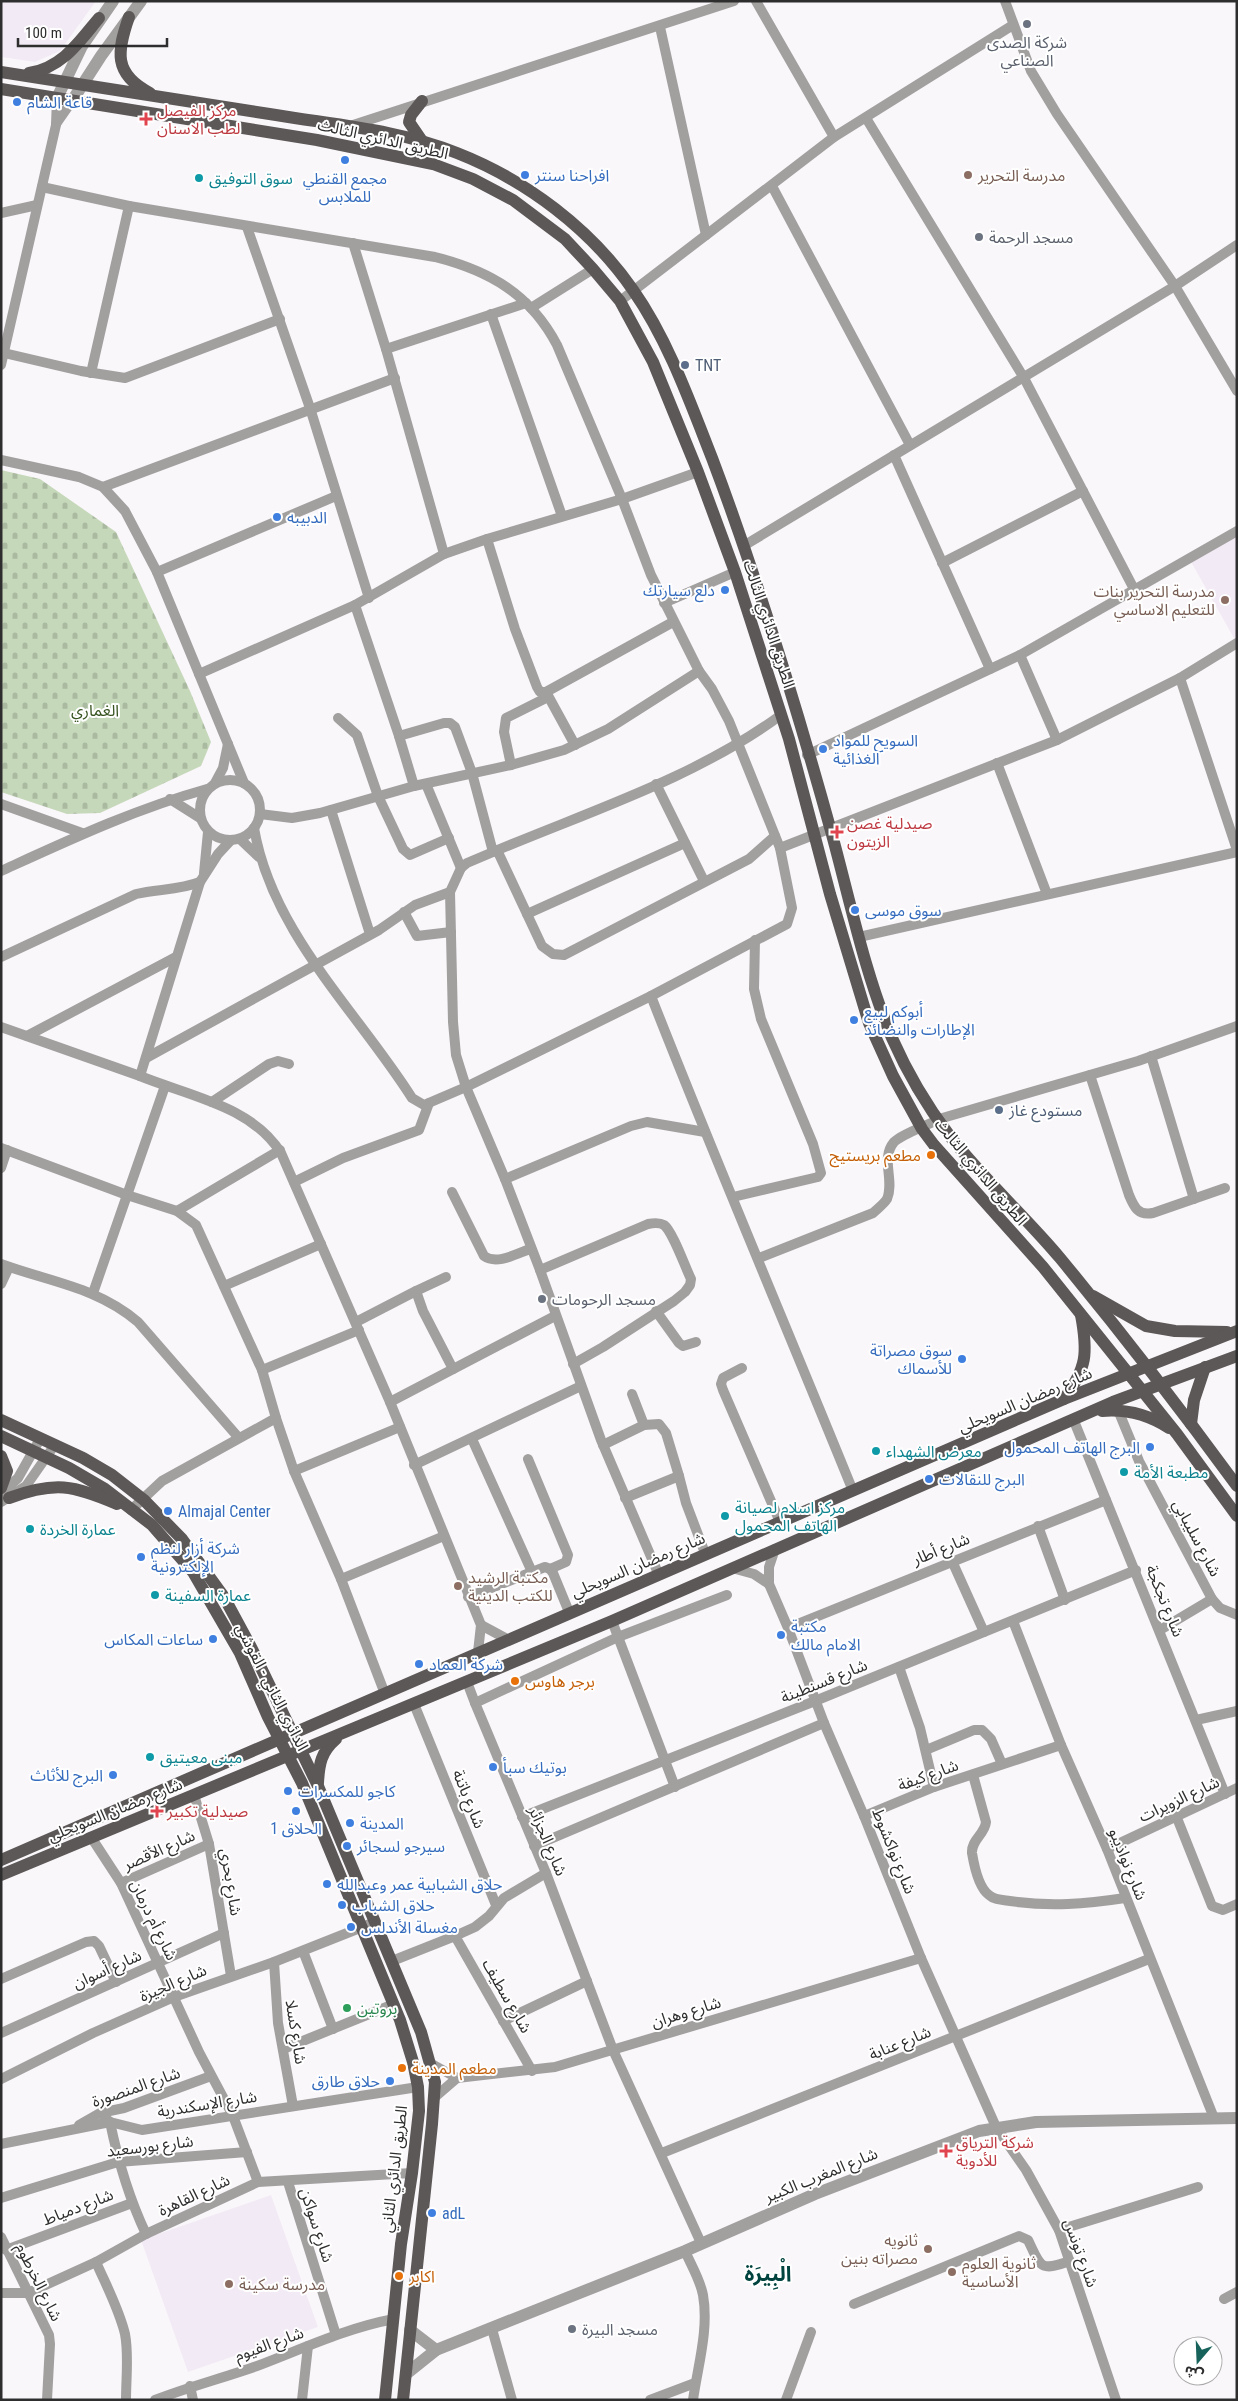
<svg xmlns="http://www.w3.org/2000/svg" width="1238" height="2401" font-family="'Roboto Condensed','Noto Sans Arabic',sans-serif">
<defs>
<pattern id="cemetery-stones" width="16" height="16" patternUnits="userSpaceOnUse" patternTransform="scale(1.25)"><rect width="16" height="16" fill="#c6d8ba"/><path d="M2 7V4a2 2 0 0 1 4 0v3zM10 15v-3a2 2 0 0 1 4 0v3z" fill="#aabaa0"/></pattern>
</defs>
<rect width="100%" height="100%" fill="#faf7fb"/>
<g fill="#f2eaf5">
<polygon points="1,1 96,1 60,51 35,62 1,57"/>
<polygon points="1237,534 1237,639 1235,640 1190,560"/>
<polygon points="271,2195 318,2327 188,2372 141,2240"/>
</g>
<polygon fill="url(#cemetery-stones)" points="1,470 40,479 116,532 190,691 211,742 201,766 100,813 67,814 1,792"/>
<g fill="none" stroke-linecap="round" stroke-linejoin="round">
<g stroke="#a2a09f" stroke-width="10">
<polyline points="756,1 834,137"/>
<polyline points="1005,1 1031,71 1057,114 1175,286 1237,391"/>
<polyline points="660,27 706,235"/>
<polyline points="866,118 1024,378 1134,589"/>
<polyline points="56,124 72,101"/>
<polyline points="350,126 734,1"/>
<polyline points="772,186 910,445"/>
<path d="M42,187l87,19 306,51c55,14 95,37 122,88l65,154 29,76 48,96 13,18 17,32 51,127"/>
<polyline points="1,213 37,205"/>
<polyline points="247,227 310,408 369,598"/>
<polyline points="353,243 386,349 444,554"/>
<polyline points="620,301 834,137 1013,25"/>
<polyline points="531,308 593,269"/>
<polyline points="491,314 562,516"/>
<polyline points="386,349 526,303"/>
<polyline points="4,353 81,371 125,378 280,319"/>
<polyline points="1,365 56,125 57,98"/>
<polyline points="91,373 129,206"/>
<polyline points="894,455 990,669"/>
<polyline points="1,460 79,477 103,487 125,511 157,572 244,783"/>
<polyline points="103,487 395,378"/>
<polyline points="487,539 515,629 537,687 540,692 546,692 575,745"/>
<polyline points="745,545 1175,286 1237,245"/>
<polyline points="942,563 1083,491"/>
<polyline points="157,572 336,496"/>
<polyline points="664,603 735,572"/>
<path d="M355,605l44,131 45,-13h6l5,4 17,46 21,79c97,-41 202,-74 288,-137"/>
<polyline points="1020,655 1057,740"/>
<polyline points="199,674 355,605 444,554 487,539 622,499 698,472"/>
<polyline points="1180,678 1237,850"/>
<polyline points="546,692 673,622"/>
<polyline points="338,718 357,735 378,796 403,849 410,855 449,838"/>
<polyline points="399,736 414,786"/>
<polyline points="807,755 1020,655 1237,531"/>
<polyline points="997,763 1047,894"/>
<polyline points="511,765 504,732 506,718 548,697"/>
<circle cx="230" cy="810" r="30"/>
<polyline points="215,783 223,768 228,744"/>
<polyline points="426,784 461,868"/>
<polyline points="656,784 704,881"/>
<polyline points="170,799 200,818"/>
<polyline points="1,804 82,833"/>
<polyline points="331,810 370,934"/>
<polyline points="260,814 292,818 320,813 414,786 511,765 564,750 608,729 699,671"/>
<path d="M254,828c18,105 103,183 158,270l12,7 42,-18 185,-91 136,-72 5,-16 -12,-60 277,-108 123,-62 57,-35"/>
<polyline points="240,839 259,857"/>
<path d="M231,840l-13,14 -18,28 -60,194c49,20 112,30 141,77l109,249 91,223 -3,27"/>
<polyline points="497,850 542,946 553,954 564,955 749,859 775,836"/>
<polyline points="493,852 467,863 461,868 450,892 453,1022 456,1055 466,1087 505,1179 540,1270 601,1440 658,1573"/>
<path d="M1,871c68,-31 134,-62 206,-82"/>
<polyline points="204,873 208,832"/>
<polyline points="404,912 417,936 451,932"/>
<polyline points="527,914 685,843"/>
<polyline points="859,937 1237,852"/>
<path d="M1,957l135,-63c21,-5 44,-4 64,-12"/>
<path d="M651,996c65,166 135,330 202,495"/>
<polyline points="1,1027 140,1076"/>
<polyline points="27,1036 176,957"/>
<polyline points="1151,1056 1194,1199"/>
<polyline points="146,1058 379,930 415,905 450,892"/>
<path d="M1090,1075l39,120c5,12 9,21 24,18l72,-25"/>
<polyline points="212,1102 269,1064 278,1061 289,1064"/>
<polyline points="1,1148 127,1195 177,1211 196,1225 262,1370 276,1418 294,1471 341,1579 385,1694"/>
<polyline points="1,1168 7,1150"/>
<polyline points="505,1179 631,1126 647,1122 705,1132"/>
<polyline points="294,1182 343,1158 419,1130 429,1103"/>
<path d="M452,1192l32,64c13,9 32,-2 46,-7"/>
<polyline points="733,1197 818,1177 821,1173 813,1144 761,1019 754,989 755,940"/>
<polyline points="177,1211 280,1150"/>
<path d="M759,1258l114,-45c4,-4 11,-9 14,-14 8,-19 -7,-40 7,-57 9,-9 33,-16 45,-23l199,-58 99,-35"/>
<path d="M1,1264c49,18 96,23 137,58l100,115"/>
<path d="M540,1270l108,-46c5,-1 11,-2 16,1 9,7 21,42 27,54l-1,6 -5,7 -11,9 -71,46 -30,17"/>
<polyline points="1,1284 9,1267"/>
<polyline points="224,1286 321,1244"/>
<polyline points="416,1291 446,1277"/>
<polyline points="93,1293 165,1086"/>
<polyline points="656,1311 679,1343 683,1346 696,1342"/>
<polyline points="356,1322 416,1291 423,1311 453,1369"/>
<polyline points="742,1368 723,1378 721,1384 723,1390 780,1522"/>
<polyline points="262,1370 359,1330"/>
<polyline points="632,1394 644,1425"/>
<polyline points="390,1402 555,1316"/>
<polyline points="1118,1410 1139,1461 1212,1599 1220,1608 1237,1615"/>
<polyline points="1074,1421 1225,1794"/>
<polyline points="472,1439 532,1572"/>
<polyline points="603,1445 644,1425 659,1424 666,1433 679,1476"/>
<polyline points="528,1459 568,1555 566,1562 550,1569"/>
<polyline points="414,1465 581,1386"/>
<polyline points="294,1471 400,1427"/>
<polyline points="1,1494 18,1478 40,1439"/>
<polyline points="625,1498 679,1476 686,1503 705,1553"/>
<polyline points="1,1502 26,1486 54,1446"/>
<polyline points="131,1510 162,1481 276,1418"/>
<polyline points="1038,1526 1065,1600"/>
<polyline points="775,1549 769,1567 769,1584 788,1628 824,1723 864,1816 921,1958 996,2127 1026,2170 1059,2230 1116,2400"/>
<polyline points="952,1561 984,1632"/>
<polyline points="732,1568 754,1574 769,1584"/>
<polyline points="341,1579 444,1536"/>
<polyline points="468,1597 545,1567 550,1569 553,1573 569,1612"/>
<polyline points="612,1621 675,1787"/>
<polyline points="1013,1621 1061,1745 1107,1849 1214,2118"/>
<polyline points="481,1625 507,1639"/>
<polyline points="788,1628 1106,1500"/>
<polyline points="1160,1630 1212,1599"/>
<polyline points="899,1667 920,1728 934,1787"/>
<polyline points="467,1682 475,1703"/>
<polyline points="414,1704 496,1905"/>
<polyline points="1196,1720 1237,1711"/>
<polyline points="926,1750 974,1730 982,1730 991,1739 1002,1764"/>
<path d="M973,1775l13,47c-1,12 -15,18 -14,31 2,12 7,35 17,42 5,5 14,5 21,6 40,6 76,3 115,-3"/>
<polyline points="194,1795 209,1844 231,1976"/>
<polyline points="864,1816 934,1787 1061,1745"/>
<polyline points="522,1817 815,1701 1136,1570"/>
<polyline points="1177,1818 1212,1906 1223,1910 1237,1904"/>
<polyline points="91,1837 121,1883 199,2052 233,2116 258,2182"/>
<polyline points="534,1846 824,1723"/>
<polyline points="1107,1849 1237,1788"/>
<polyline points="121,1883 209,1844"/>
<polyline points="303,1951 333,2029"/>
<polyline points="392,1961 455,1936"/>
<polyline points="274,1962 278,2023 293,2106"/>
<polyline points="1,1979 86,1942 94,1941 99,1946 116,1982"/>
<polyline points="503,2021 587,1981"/>
<polyline points="1,2033 224,1933"/>
<polyline points="283,2049 394,2004"/>
<polyline points="430,2063 457,2078 555,2067 921,1958"/>
<polyline points="532,2071 455,1936 475,1927 489,1916 504,1898 546,1873"/>
<polyline points="1,2079 93,2033 174,1997 274,1962 375,1922"/>
<polyline points="435,2097 457,2078"/>
<path d="M105,2118l5,4c8,39 19,76 36,112"/>
<polyline points="79,2125 100,2113 124,2108 211,2076"/>
<polyline points="1,2144 110,2122 142,2130 418,2087"/>
<polyline points="662,2153 1149,1959"/>
<polyline points="288,2182 336,2335"/>
<polyline points="1,2198 118,2162 247,2152"/>
<polyline points="1059,2230 1198,2187"/>
<polyline points="1,2237 49,2335 50,2344 47,2400"/>
<polyline points="701,2243 613,2050 546,1873 475,1703 618,1637 727,1595"/>
<polyline points="6,2250 132,2203"/>
<path d="M685,2251c6,14 15,28 18,44 6,34 -5,70 -10,105"/>
<path d="M96,2262c10,23 23,47 29,72 4,21 1,44 1,66"/>
<polyline points="1,2293 28,2293 96,2262 146,2234 258,2182 412,2173"/>
<polyline points="1224,2299 1237,2292"/>
<path d="M854,2304l165,-68 9,4c13,27 11,32 42,21"/>
<polyline points="492,2329 512,2400"/>
<polyline points="190,2386 193,2400"/>
<path d="M155,2400c33,-13 68,-22 102,-34 45,-17 89,-38 137,-47"/>
<polyline points="302,2400 308,2346"/>
<polyline points="650,2400 695,2383"/>
<polyline points="786,2400 811,2332"/>
</g>
<g stroke="#a2a09f" stroke-width="12">
<polyline points="57,98 82,46 113,1"/>
<polyline points="72,101 101,56 141,1"/>
<polyline points="410,2330 436,2350"/>
<polyline points="406,2374 436,2350 685,2251 815,2194 979,2131 1036,2122 1237,2118"/>
</g>
<g stroke="#5c5857" stroke-width="12">
<path d="M129,17c-12,34 -16,57 21,76"/>
<path d="M1,72c92,14 183,29 275,43 60,10 124,15 181,38 69,27 134,76 176,137 35,50 57,112 79,168 46,122 84,247 119,373 19,69 33,140 61,207 15,34 35,68 57,97 34,44 76,81 111,123 61,74 120,150 177,228"/>
<path d="M29,73c33,-5 50,-31 70,-55"/>
<polyline points="1,89 317,140 433,164 473,179 513,200 565,239 593,269 620,301 653,362 698,472 735,572 789,739 830,894 869,1023 893,1076 922,1129 934,1145 1043,1267 1177,1434 1237,1516"/>
<polyline points="422,141 409,122 411,115 422,101"/>
<polyline points="1093,1296 1146,1326 1175,1331 1227,1332"/>
<path d="M1064,1399c23,-31 24,-46 17,-84"/>
<path d="M1102,1411c23,-2 47,4 67,17"/>
<polyline points="1,1420 83,1458 112,1475 144,1500 182,1539 224,1597 252,1649 318,1786 421,2032 435,2082 432,2124 403,2400"/>
<polyline points="1191,1424 1194,1400 1205,1367"/>
<polyline points="1,1436 69,1468 105,1489 152,1525 193,1572 240,1653 268,1717 302,1783 400,2020 413,2062 418,2087 419,2111 412,2173 401,2244 385,2400"/>
<polyline points="1,1456 7,1471 1,1488"/>
<path d="M9,1498c46,-17 64,-13 108,6"/>
<path d="M318,1783c1,-19 3,-31 18,-44"/>
<polyline points="1,1860 1064,1399 1237,1331"/>
<polyline points="1,1875 612,1621 1113,1402 1237,1356"/>
</g>
</g>
<g fill="#6b7280" stroke="#fff" stroke-width="2">
<circle cx="1027" cy="24" r="5"/>
<circle cx="979" cy="237" r="5"/>
<circle cx="542" cy="1299" r="5"/>
<circle cx="572" cy="2329" r="5"/>
</g>
<g fill="#3f7fe0" stroke="#fff" stroke-width="2">
<circle cx="17" cy="102" r="5"/>
<circle cx="345" cy="160" r="5"/>
<circle cx="525" cy="175" r="5"/>
<circle cx="277" cy="517" r="5"/>
<circle cx="725" cy="590" r="5"/>
<circle cx="823" cy="749" r="5"/>
<circle cx="855" cy="910" r="5"/>
<circle cx="854" cy="1020" r="5"/>
<circle cx="962" cy="1359" r="5"/>
<circle cx="1150" cy="1447" r="5"/>
<circle cx="929" cy="1479" r="5"/>
<circle cx="168" cy="1511" r="5"/>
<circle cx="141" cy="1557" r="5"/>
<circle cx="781" cy="1635" r="5"/>
<circle cx="213" cy="1639" r="5"/>
<circle cx="419" cy="1664" r="5"/>
<circle cx="493" cy="1767" r="5"/>
<circle cx="113" cy="1775" r="5"/>
<circle cx="288" cy="1791" r="5"/>
<circle cx="296" cy="1811" r="5"/>
<circle cx="350" cy="1823" r="5"/>
<circle cx="347" cy="1846" r="5"/>
<circle cx="327" cy="1884" r="5"/>
<circle cx="342" cy="1905" r="5"/>
<circle cx="351" cy="1927" r="5"/>
<circle cx="390" cy="2081" r="5"/>
<circle cx="432" cy="2213" r="5"/>
</g>
<g fill="#e0444e" stroke="#fff" stroke-width="2">
<path d="M143.5 111.5h5v5h5v5h-5v5h-5v-5h-5v-5h5z"/>
<path d="M834.5 824.5h5v5h5v5h-5v5h-5v-5h-5v-5h5z"/>
<path d="M154.5 1803.5h5v5h5v5h-5v5h-5v-5h-5v-5h5z"/>
<path d="M943.5 2143.5h5v5h5v5h-5v5h-5v-5h-5v-5h5z"/>
</g>
<g fill="#8d6e63" stroke="#fff" stroke-width="2">
<circle cx="968" cy="175" r="5"/>
<circle cx="1225" cy="600" r="5"/>
<circle cx="458" cy="1586" r="5"/>
<circle cx="928" cy="2249" r="5"/>
<circle cx="952" cy="2272" r="5"/>
<circle cx="229" cy="2284" r="5"/>
</g>
<g fill="#0f9aa8" stroke="#fff" stroke-width="2">
<circle cx="199" cy="178" r="5"/>
<circle cx="876" cy="1451" r="5"/>
<circle cx="1124" cy="1472" r="5"/>
<circle cx="725" cy="1516" r="5"/>
<circle cx="30" cy="1529" r="5"/>
<circle cx="155" cy="1595" r="5"/>
<circle cx="150" cy="1757" r="5"/>
</g>
<g fill="#5c6f8a" stroke="#fff" stroke-width="2">
<circle cx="685" cy="365" r="5"/>
<circle cx="999" cy="1110" r="5"/>
</g>
<g fill="#e8710a" stroke="#fff" stroke-width="2">
<circle cx="931" cy="1155" r="5"/>
<circle cx="515" cy="1681" r="5"/>
<circle cx="402" cy="2068" r="5"/>
<circle cx="399" cy="2276" r="5"/>
</g>
<circle fill="#2e9e5b" stroke="#fff" stroke-width="2" cx="347" cy="2008" r="5"/>
<g text-anchor="middle" dominant-baseline="central" stroke-width="4" stroke-linejoin="round" paint-order="stroke">
<g font-size="16" fill="#5b616d" stroke="#fff" text-anchor="start">
<text x="1027" y="42" text-anchor="middle">شركة الصدى<tspan x="1027" dy="18">الصناعي</tspan></text>
<text x="989" y="237">مسجد الرحمة</text>
<text x="552" y="1299">مسجد الرحومات</text>
<text x="582" y="2329">مسجد البيرة</text>
</g>
<g font-size="16" fill="#366cbe" stroke="#fff" text-anchor="start">
<text x="27" y="102">قاعة الشام</text>
<text x="535" y="175">افراحنا سنتر</text>
<text x="345" y="178" text-anchor="middle">مجمع القنطي<tspan x="345" dy="18">للملابس</tspan></text>
<text x="287" y="517">الدبيبه</text>
<text x="715" y="590" text-anchor="end">دلع سيارتك</text>
<text x="833" y="740">السويح للمواد<tspan x="833" dy="18">الغذائية</tspan></text>
<text x="865" y="910">سوق موسى</text>
<text x="864" y="1011">أبوكم لبيع<tspan x="864" dy="18">الإطارات والنضائد</tspan></text>
<text x="952" y="1350" text-anchor="end">سوق مصراتة<tspan x="952" dy="18">للأسماك</tspan></text>
<text x="1140" y="1447" text-anchor="end">البرج الهاتف المحمول</text>
<text x="939" y="1479">البرج للنقالات</text>
<text x="178" y="1511">Almajal Center</text>
<text x="151" y="1548">شركة أزار لنظم<tspan x="151" dy="18">الإلكترونية</tspan></text>
<text x="791" y="1626">مكتبة<tspan x="791" dy="18">الامام مالك</tspan></text>
<text x="203" y="1639" text-anchor="end">ساعات المكاس</text>
<text x="429" y="1664">شركة العماد</text>
<text x="503" y="1767">بوتيك سبأ</text>
<text x="103" y="1775" text-anchor="end">البرج للأثاث</text>
<text x="298" y="1791">كاجو للمكسرات</text>
<text x="360" y="1823">المدينة</text>
<text x="296" y="1828" text-anchor="middle">الحلاق 1</text>
<text x="357" y="1846">سيرجو لسجائر</text>
<text x="337" y="1884">حلاق الشبابية عمر وعبدالله</text>
<text x="352" y="1905">حلاق الشباب</text>
<text x="361" y="1927">مغسلة الأندلس</text>
<text x="380" y="2081" text-anchor="end">حلاق طارق</text>
<text x="442" y="2213">adL</text>
</g>
<g font-size="16" fill="#be3a42" stroke="#fff" text-anchor="start">
<text x="157" y="110">مركز الفيصل<tspan x="157" dy="18">لطب الاسنان</tspan></text>
<text x="847" y="823">صيدلية غصن<tspan x="847" dy="18">الزيتون</tspan></text>
<text x="167" y="1811">صيدلية تكبير</text>
<text x="956" y="2142">شركة الترياق<tspan x="956" dy="18">للأدوية</tspan></text>
</g>
<g font-size="16" fill="#2f2e2f" stroke="#fff">
<text transform="translate(383 139) rotate(13)">الطريق الدائري الثالث</text>
<text transform="translate(769 624) rotate(72)">الطريق الدائري الثالث</text>
<text transform="translate(981 1172) rotate(50)">الطريق الدائري الثالث</text>
<text transform="translate(1025 1400) rotate(-23)">شارع رمضان السويحلي</text>
<text transform="translate(1197 1538) rotate(62)">شارع سليبابي</text>
<text transform="translate(941 1549) rotate(-22)">شارع أطار</text>
<text transform="translate(638 1565) rotate(-23)">شارع رمضان السويحلي</text>
<text transform="translate(1165 1601) rotate(68)">شارع تجكجة</text>
<text transform="translate(824 1681) rotate(-22)">شارع قسنطينة</text>
<text transform="translate(272 1687) rotate(63)">الدائري الثاني - القوشي</text>
<text transform="translate(928 1775) rotate(-20)">شارع كيفة</text>
<text transform="translate(469 1799) rotate(68)">شارع باتنة</text>
<text transform="translate(1179 1799) rotate(-25)">شارع الزويرات</text>
<text transform="translate(115 1810) rotate(-22)">شارع رمضان السويحلي</text>
<text transform="translate(548 1841) rotate(67)">شارع الجزائر</text>
<text transform="translate(159 1850) rotate(-24)">شارع الأقصر</text>
<text transform="translate(894 1851) rotate(68)">شارع نواكشوط</text>
<text transform="translate(1128 1864) rotate(68)">شارع نواذيبو</text>
<text transform="translate(231 1882) rotate(81)">شارع بحري</text>
<text transform="translate(154 1920) rotate(64)">شارع أم درمان</text>
<text transform="translate(107 1969) rotate(-24)">شارع أسوان</text>
<text transform="translate(173 1983) rotate(-23)">شارع الجيزة</text>
<text transform="translate(507 1996) rotate(60)">شارع سطيف</text>
<text transform="translate(686 2012) rotate(-17)">شارع وهران</text>
<text transform="translate(296 2032) rotate(81)">شارع كسلا</text>
<text transform="translate(900 2043) rotate(-22)">شارع عنابة</text>
<text transform="translate(136 2087) rotate(-19)">شارع المنصورة</text>
<text transform="translate(207 2104) rotate(-9)">شارع الإسكندرية</text>
<text transform="translate(150 2146) rotate(-7)">شارع بورسعيد</text>
<text transform="translate(394 2169) rotate(-83)">الطريق الدائري الثاني</text>
<text transform="translate(821 2175) rotate(-22)">شارع المغرب الكبير</text>
<text transform="translate(194 2195) rotate(-25)">شارع القاهرة</text>
<text transform="translate(78 2207) rotate(-21)">شارع دمياط</text>
<text transform="translate(317 2225) rotate(72)">شارع سواكن</text>
<text transform="translate(1081 2253) rotate(70)">شارع تونس</text>
<text transform="translate(39 2282) rotate(64)">شارع الخرطوم</text>
<text transform="translate(269 2344) rotate(-20)">شارع الفيوم</text>
</g>
<g font-size="16" fill="#785e54" stroke="#fff" text-anchor="start">
<text x="978" y="175">مدرسة التحرير</text>
<text x="1215" y="591" text-anchor="end">مدرسة التحرير بنات<tspan x="1215" dy="18">للتعليم الاساسي</tspan></text>
<text x="468" y="1577">مكتبة الرشيد<tspan x="468" dy="18">للكتب الدينية</tspan></text>
<text x="918" y="2240" text-anchor="end">ثانويه<tspan x="918" dy="18">مصراته بنين</tspan></text>
<text x="962" y="2263">ثانوية العلوم<tspan x="962" dy="18">الأساسية</tspan></text>
<text x="239" y="2284">مدرسة سكينة</text>
</g>
<g font-size="16" fill="#0d838f" stroke="#fff" text-anchor="start">
<text x="209" y="178">سوق التوفيق</text>
<text x="886" y="1451">معرض الشهداء</text>
<text x="1134" y="1472">مطبعة الأمة</text>
<text x="735" y="1507">مركز اسلام لصيانة<tspan x="735" dy="18">الهاتف المحمول</tspan></text>
<text x="40" y="1529">عمارة الخردة</text>
<text x="165" y="1595">عمارة السفينة</text>
<text x="160" y="1757">مبنى معيتيق</text>
</g>
<g font-size="16" fill="#4e5e75" stroke="#fff" text-anchor="start">
<text x="695" y="365">TNT</text>
<text x="1009" y="1110">مستودع غاز</text>
</g>
<g font-size="16" fill="#37531f" stroke="#fff">
<text x="95" y="710">الغماري</text>
</g>
<g font-size="16" fill="#c56008" stroke="#fff" text-anchor="start">
<text x="921" y="1155" text-anchor="end">مطعم بريستيج</text>
<text x="525" y="1681">برجر هاوس</text>
<text x="412" y="2068">مطعم المدينة</text>
<text x="409" y="2276">اكابر</text>
</g>
<g font-size="16" fill="#27864d" stroke="#fff" text-anchor="start">
<text x="357" y="2008">بروتين</text>
</g>
<g font-size="21" font-weight="bold" fill="#01433e" stroke="#fff">
<text x="768" y="2274">الْبِيرَة</text>
</g>
</g>
<rect width="1238" height="2401" fill="none" stroke="#2f2e2f" stroke-width="5"/>
<g transform="translate(1198 2361) rotate(199)"><circle r="24" fill="#ffffff" stroke="#acabac"/>
<path d="M0-4L9 19L0 12L-9 19Z" fill="#17635c"/>
<text y="-8" font-size="14" font-weight="bold" text-anchor="middle" fill="#2f2e2f">ش</text>
</g>
<path d="M18 38v8h149v-8" fill="none" stroke="#2f2e2f" stroke-width="2.5"/>
<text x="25" y="38" font-size="15" fill="#2f2e2f" stroke="#ffffff" stroke-width="4" paint-order="stroke">100 m</text>
</svg>
